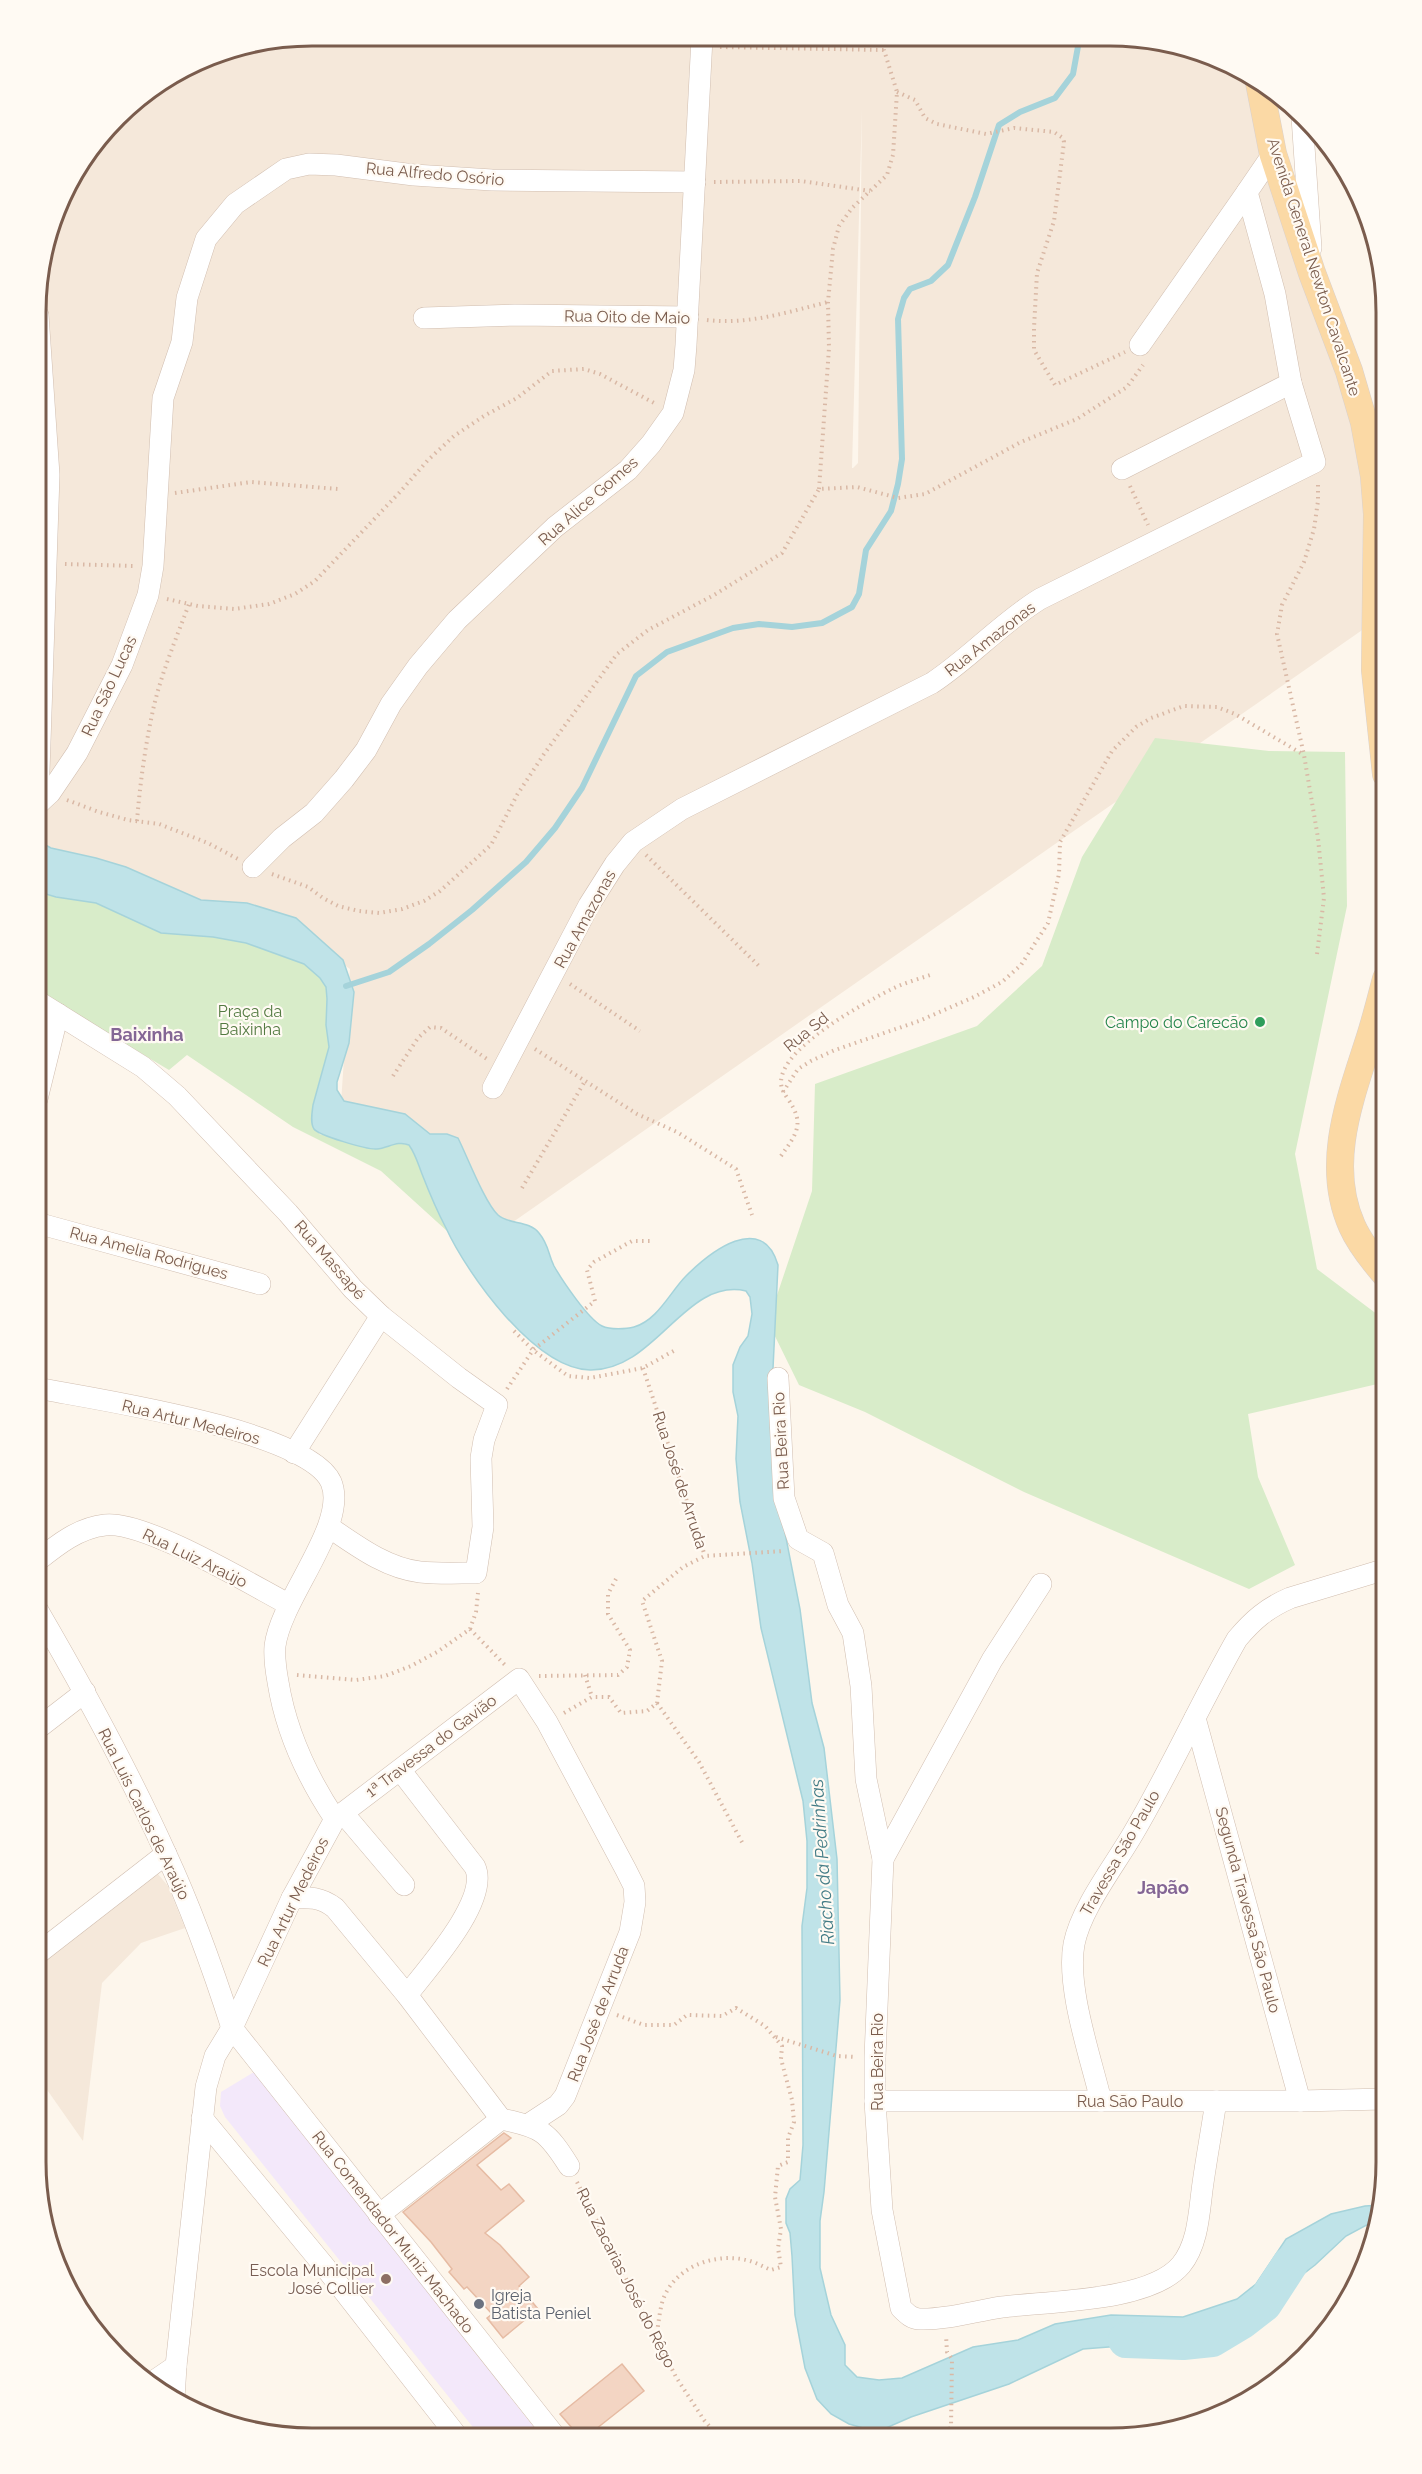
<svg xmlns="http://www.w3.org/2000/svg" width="1422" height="2474" font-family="Raleway,sans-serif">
<rect width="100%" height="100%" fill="#fdf6ec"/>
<g fill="#f5e8da" fill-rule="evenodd">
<path d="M312,36l851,5 69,23 29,20 97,337 14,105 -4,100 -868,605 -160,-113 10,-149 -17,-12 -181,-1 -114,-95v-33l7,-31 4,-432 -8,-97 24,-78 65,-85 77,-48zM862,109l-4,354 -5,5h-1z"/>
<polygon points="157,1873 168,1886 185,1928 141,1943 102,1983 83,2141 36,2074 36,1966 146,1878"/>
</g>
<polygon fill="#f3e8fa" points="254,2072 541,2436 480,2436 225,2117 220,2106 221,2092"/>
<g fill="#d8ecc9">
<polygon points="1155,738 1269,751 1345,752 1347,906 1295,1154 1317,1269 1386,1321 1386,1382 1248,1414 1258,1477 1295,1565 1249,1589 1024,1492 865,1412 799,1385 768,1322 812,1191 815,1084 977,1026 1042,966 1082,857"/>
<polygon points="38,891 56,897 96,903 161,933 213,937 246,943 304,964 321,978 326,987 327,999 326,1025 329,1047 316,1093 319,1134 379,1149 397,1143 409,1145 417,1156 421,1172 447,1231 381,1171 293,1127 187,1055 169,1070 37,991"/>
</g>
<path fill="#bfe3e8" stroke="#a5d3da" stroke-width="1.5" d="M38,841l13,7 45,10 30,9 75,33 46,3 49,15 47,42 11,32 -5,51 -12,39v8l7,11 61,13 25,20h17l11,4c9,18 27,65 40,77 11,10 31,5 41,18 10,12 9,21 15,33 8,14 34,53 48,60 8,4 25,3 32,1 24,-7 36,-35 52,-51 24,-24 76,-65 92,-11l-6,124 3,93 25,127 12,94 12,45 13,111 3,141 -16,192 -4,29v47l11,47 14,30v20l12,12 22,3 23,-2 71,-31 45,-7 37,-16 56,-9 72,2 54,-18 19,-15 30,-45 45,-25 34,-8 15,-1 -4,15 -30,16 -31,29 -73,56 -30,18 -129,10 -74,35 -98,33 -34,15 -28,-8 -18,-10 -14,-15 -12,-31 -10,-53 -3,-59 -2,-23 -4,-10v-24l4,-10 10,-9 3,-35 -1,-219 5,-38v-47l-4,-40 -42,-173 -9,-65 -12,-61 -4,-43 2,-43 -5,-24v-27l7,-18 8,-11 4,-22 -2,-17 -4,-6c-61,-14 -90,80 -156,79 -55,-1 -123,-96 -144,-142 -9,-17 -17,-36 -24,-54 -4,-10 -6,-19 -13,-29 -11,-5 -21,3 -32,4 -10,1 -59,-14 -63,-20 -4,-6 -2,-16 -1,-24l16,-58 -3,-22 1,-26 -1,-12 -6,-9 -16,-14 -58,-21 -33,-6 -52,-4 -65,-30 -40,-6 -17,-5z"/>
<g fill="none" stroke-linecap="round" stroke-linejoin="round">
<polyline stroke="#a5d3da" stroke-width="6" points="346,986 389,972 429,944 472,910 526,862 555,828 582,788 636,676 667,652 733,628 759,624 792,627 822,623 852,607 859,594 866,550 891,511 898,484 902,459 898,319 904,298 910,289 931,281 948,265 975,197 999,125 1020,112 1055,98 1073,74 1079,41"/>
<polyline stroke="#bfe3e8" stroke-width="36" points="1126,2340 1183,2342 1212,2339 1242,2321 1264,2304 1290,2264"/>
</g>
<g fill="#f3d5c3" stroke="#e6bba3" stroke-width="1.5">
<polygon points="504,2133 511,2138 477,2165 501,2190 509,2184 524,2201 485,2233 500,2245 529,2277 519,2286 538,2309 503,2338 487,2318 492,2314 467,2287 464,2289 449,2272 452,2269 431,2242 403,2212"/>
<polygon points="622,2364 644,2391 587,2436 579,2436 560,2414"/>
</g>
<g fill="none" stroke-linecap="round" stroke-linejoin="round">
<g stroke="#d1beb0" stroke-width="22">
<g id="minor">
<polyline points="1302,117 1311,248"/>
<polyline points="424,318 515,315 688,317"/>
<polyline points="1140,345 1247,192"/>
<polyline points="1122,469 1291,383"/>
<polyline points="38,801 49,475 38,315"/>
<polyline points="38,804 50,793 77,753 122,665 148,595 153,566 163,398 182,342 187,298 206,239 235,204 286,169 309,164 336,165 414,175 492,180 695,182"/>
<polyline points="253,867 282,838 314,813 344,779 366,750 391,704 418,666 457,620 555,527 628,470 651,444 673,413 684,370 686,345 702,38"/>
<path d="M37,1001l106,66 34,29 111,117 65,76 28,27 78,62 38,27 -13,35 -3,18 2,69 -7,46c-18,0 -38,1 -56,-1 -34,-4 -63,-26 -91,-45"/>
<path d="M493,1088l96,-183 26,-41 18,-22 49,-33 250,-126c38,-25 69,-60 108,-84l275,-137 -24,-79 -16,-89 -28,-102 26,-38"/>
<polyline points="37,1099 58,1014"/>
<polyline points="37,1223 260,1284"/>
<path d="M778,1378l6,120 14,41 25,14 15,52 15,28 8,53 5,93 17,80 -8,198v44l7,109 19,98c6,6 11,11 19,11 27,1 55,-8 82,-12 46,-6 148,-5 179,-42 18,-22 18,-55 22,-82 4,-28 9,-55 13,-82"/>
<path d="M37,1388c56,11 271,42 294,94 18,42 -50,116 -56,164 -1,12 1,25 3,36 8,50 29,95 57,137l-43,79 -60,130 -17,28 -9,31 -30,279 -2,33"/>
<polyline points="294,1453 381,1316"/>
<path d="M37,1561c20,-16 41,-33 68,-36 39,-5 145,59 183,79"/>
<path d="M37,1609c46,79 91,161 129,245 26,56 47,115 66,174l323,408"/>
<polyline points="1195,1718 1300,2101"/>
<polyline points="37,1729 85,1692"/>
<path d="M401,1771l74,96c15,33 -48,102 -68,128"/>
<polyline points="343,1813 404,1885"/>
<polyline points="335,1819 519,1679 547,1722 626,1870 634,1886 635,1902 630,1932 565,2096 558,2105 529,2124"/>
<polyline points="883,1859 992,1660 1041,1584"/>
<path d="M292,1898c17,-1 29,-1 43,10l72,87 94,124"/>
<polyline points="36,1955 166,1854"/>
<polyline points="875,2101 1300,2101 1385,2099"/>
<path d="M1101,2101c-10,-43 -35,-113 -27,-157 7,-36 41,-79 60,-112 37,-63 67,-130 103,-193 16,-19 30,-31 53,-41l96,-29"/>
<polyline points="202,2118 325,2267 457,2436"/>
<path d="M379,2215l122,-96c40,8 46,12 68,47"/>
<polyline points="151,2383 176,2366"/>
</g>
</g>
<g stroke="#dad1cd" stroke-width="28">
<g id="major">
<polyline points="1259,82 1273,154 1312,273 1349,371 1364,422 1374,476 1377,514 1375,670 1386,774"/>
<path d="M1386,1275c-13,-15 -26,-31 -34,-49 -28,-63 -1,-129 18,-189 6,-19 11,-39 16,-58"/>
</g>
</g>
<g stroke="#d9b8a5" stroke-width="4" stroke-dasharray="1.5 4.5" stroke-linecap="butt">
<polyline points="668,38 683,42"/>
<polyline points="720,47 884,50"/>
<polyline points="897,92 915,100 925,118 937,124 986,134 1014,128 1054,132 1063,138 1064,142 1054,221 1037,273 1034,328 1034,350 1055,385 1125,352"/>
<polyline points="714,182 801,181 870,191"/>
<path d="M707,320c41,5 81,-8 121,-18"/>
<polyline points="1130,486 1148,525"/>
<polyline points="819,489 829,348 828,302 833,249 839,226 852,208 887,175 893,155 897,92 884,50 884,40"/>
<polyline points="175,493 251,482 338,489"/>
<polyline points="65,564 135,566"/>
<polyline points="167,599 198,606 234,609 269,604 295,594 315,581 400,492 428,460 454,436 484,416 517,398 552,371 584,369 600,374 656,404"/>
<polyline points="67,800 99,812 128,820 159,824 208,843 238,859"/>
<path d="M137,821c3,-37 8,-74 16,-111 8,-36 23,-71 36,-106"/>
<polyline points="646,855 760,967"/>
<polyline points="272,874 308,887 323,898 338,906 359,911 379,913 402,909 424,901 440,891 491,845 517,795 544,754 617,654 648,630 714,595 782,553 819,489 857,487 898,498 925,494 1021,442 1077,419 1127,387 1143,365"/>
<polyline points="1317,954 1324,898 1318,838 1304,755 1277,634 1282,605 1304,562 1314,529 1318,501 1318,481"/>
<polyline points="570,984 640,1031"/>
<polyline points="535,1049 637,1114 677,1132 736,1169 752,1215"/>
<polyline points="393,1076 418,1038 430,1027 441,1028 487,1059"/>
<polyline points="783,1092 798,1069 811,1061 835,1050 919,1021 974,997 1002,982 1021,965 1048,923 1059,874 1060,842 1112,751 1136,727 1151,718 1184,706 1217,707 1235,714 1304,755"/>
<path d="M781,1156c16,-23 24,-32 7,-57 -4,-6 -7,-10 -7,-17 1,-35 80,-77 109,-92 13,-7 29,-11 43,-16"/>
<polyline points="522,1188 585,1081"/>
<polyline points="514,1331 533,1350 568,1376 590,1378 643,1368 677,1349"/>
<polyline points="643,1368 705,1556"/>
<polyline points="507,1389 533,1350 595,1301 587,1270 594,1262 632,1241 650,1241"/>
<polyline points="470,1629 505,1665"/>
<polyline points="297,1675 356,1680 385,1676 411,1666 437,1652 470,1629 476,1612 478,1593"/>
<polyline points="585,1675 592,1697"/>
<polyline points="539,1676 618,1675 627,1667 630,1650 608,1614 608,1594 617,1577"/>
<polyline points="657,1703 699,1762 744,1846"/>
<polyline points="564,1713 592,1697 609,1697 621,1713 647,1711 657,1703 662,1661 642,1601 683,1567 705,1556 784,1551"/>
<path d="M617,2015l27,10h30l13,-10 35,1 14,-8 29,18 17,20 -1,13 11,41 2,22 -6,16v24l-10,4 -3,31 6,32 -3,19 3,19 -10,3c-7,-3 -14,-7 -21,-9 -34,-10 -78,6 -88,42 -3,12 -4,24 -6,37"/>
<polyline points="776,2037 837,2056 855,2057"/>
<polyline points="577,2182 676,2377 704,2420 719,2437"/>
<polyline points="942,2438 951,2427 952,2359 947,2352 946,2335"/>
</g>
<use href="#minor" stroke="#fff" stroke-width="21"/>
<use href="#major" stroke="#fbd9a5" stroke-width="27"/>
</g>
<circle fill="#2e9e5b" stroke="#fffaf3" stroke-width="2" cx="1260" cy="1022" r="6"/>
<circle fill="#8d6e63" stroke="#fffaf3" stroke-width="2" cx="386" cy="2279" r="6"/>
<circle fill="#6b7280" stroke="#fffaf3" stroke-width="2" cx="479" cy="2304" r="6"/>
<g text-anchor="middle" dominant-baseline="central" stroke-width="4.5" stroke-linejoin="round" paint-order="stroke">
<g font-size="16" fill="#7a5c4d" stroke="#fffaf3">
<text transform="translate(435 174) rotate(5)">Rua Alfredo Osório</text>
<text transform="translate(1314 267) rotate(72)">Avenida General Newton Cavalcante</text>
<text transform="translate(627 317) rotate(1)">Rua Oito de Maio</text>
<text transform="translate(588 501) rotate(-41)">Rua Alice Gomes</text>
<text transform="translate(990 639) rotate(-38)">Rua Amazonas</text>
<text transform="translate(109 686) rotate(-65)">Rua São Lucas</text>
<text transform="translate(585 919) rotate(-61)">Rua Amazonas</text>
<text transform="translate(806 1032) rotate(-39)">Rua Sd</text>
<text transform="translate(149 1253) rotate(15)">Rua Amelia Rodrigues</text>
<text transform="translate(330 1260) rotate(49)">Rua Massapé</text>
<text transform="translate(191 1422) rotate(14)">Rua Artur Medeiros</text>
<text transform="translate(781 1441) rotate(-93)">Rua Beira Rio</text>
<text transform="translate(680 1480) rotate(72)">Rua José de Arruda</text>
<text transform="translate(195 1558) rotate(26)">Rua Luiz Araújo</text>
<text transform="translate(431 1746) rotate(-37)">1ª Travessa do Gavião</text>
<text transform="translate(144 1814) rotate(64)">Rua Luís Carlos de Araújo</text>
<text transform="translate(1120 1853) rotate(-60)">Travessa São Paulo</text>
<text transform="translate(293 1902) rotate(-64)">Rua Artur Medeiros</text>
<text transform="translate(1248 1910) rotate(75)">Segunda Travessa São Paulo</text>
<text transform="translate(598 2014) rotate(-69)">Rua José de Arruda</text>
<text transform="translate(877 2062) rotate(-90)">Rua Beira Rio</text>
<text x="1130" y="2101">Rua São Paulo</text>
<text transform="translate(393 2232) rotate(52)">Rua Comendador Muniz Machado</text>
<text transform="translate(626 2278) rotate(63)">Rua Zacarias José do Rêgo</text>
</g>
<g font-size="16" fill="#537a41" stroke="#fffaf3">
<text x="250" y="1011">Praça da<tspan x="250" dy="18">Baixinha</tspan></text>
</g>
<g font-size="16" fill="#27864d" stroke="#fffaf3" text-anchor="end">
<text x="1248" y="1022">Campo do Carecão</text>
</g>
<g font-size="16" fill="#785e54" stroke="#fffaf3" text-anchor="end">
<text x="374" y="2270">Escola Municipal<tspan x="374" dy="18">José Collier</tspan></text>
</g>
<g font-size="16" fill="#5b616d" stroke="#fffaf3" text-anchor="start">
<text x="491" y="2295">Igreja<tspan x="491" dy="18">Batista Peniel</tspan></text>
</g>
<g font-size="18" font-weight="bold" fill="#846695" stroke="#fffaf3">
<text x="147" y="1034">Baixinha</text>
<text x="1163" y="1887">Japão</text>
</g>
<g font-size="18" font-style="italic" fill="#437c86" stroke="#fffaf3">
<text transform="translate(822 1862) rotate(-94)">Riacho da Pedrinhas</text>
</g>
</g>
<path d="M0 0H1422V2474H0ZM312 46H1110A266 266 0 0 1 1376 312V2162A266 266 0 0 1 1110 2428H312A266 266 0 0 1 46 2162V312A266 266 0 0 1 312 46Z" fill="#fffaf3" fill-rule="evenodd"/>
<path fill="none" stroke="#7a5c4d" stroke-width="3" d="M312 46H1110A266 266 0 0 1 1376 312V2162A266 266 0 0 1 1110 2428H312A266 266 0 0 1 46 2162V312A266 266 0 0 1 312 46Z"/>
</svg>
